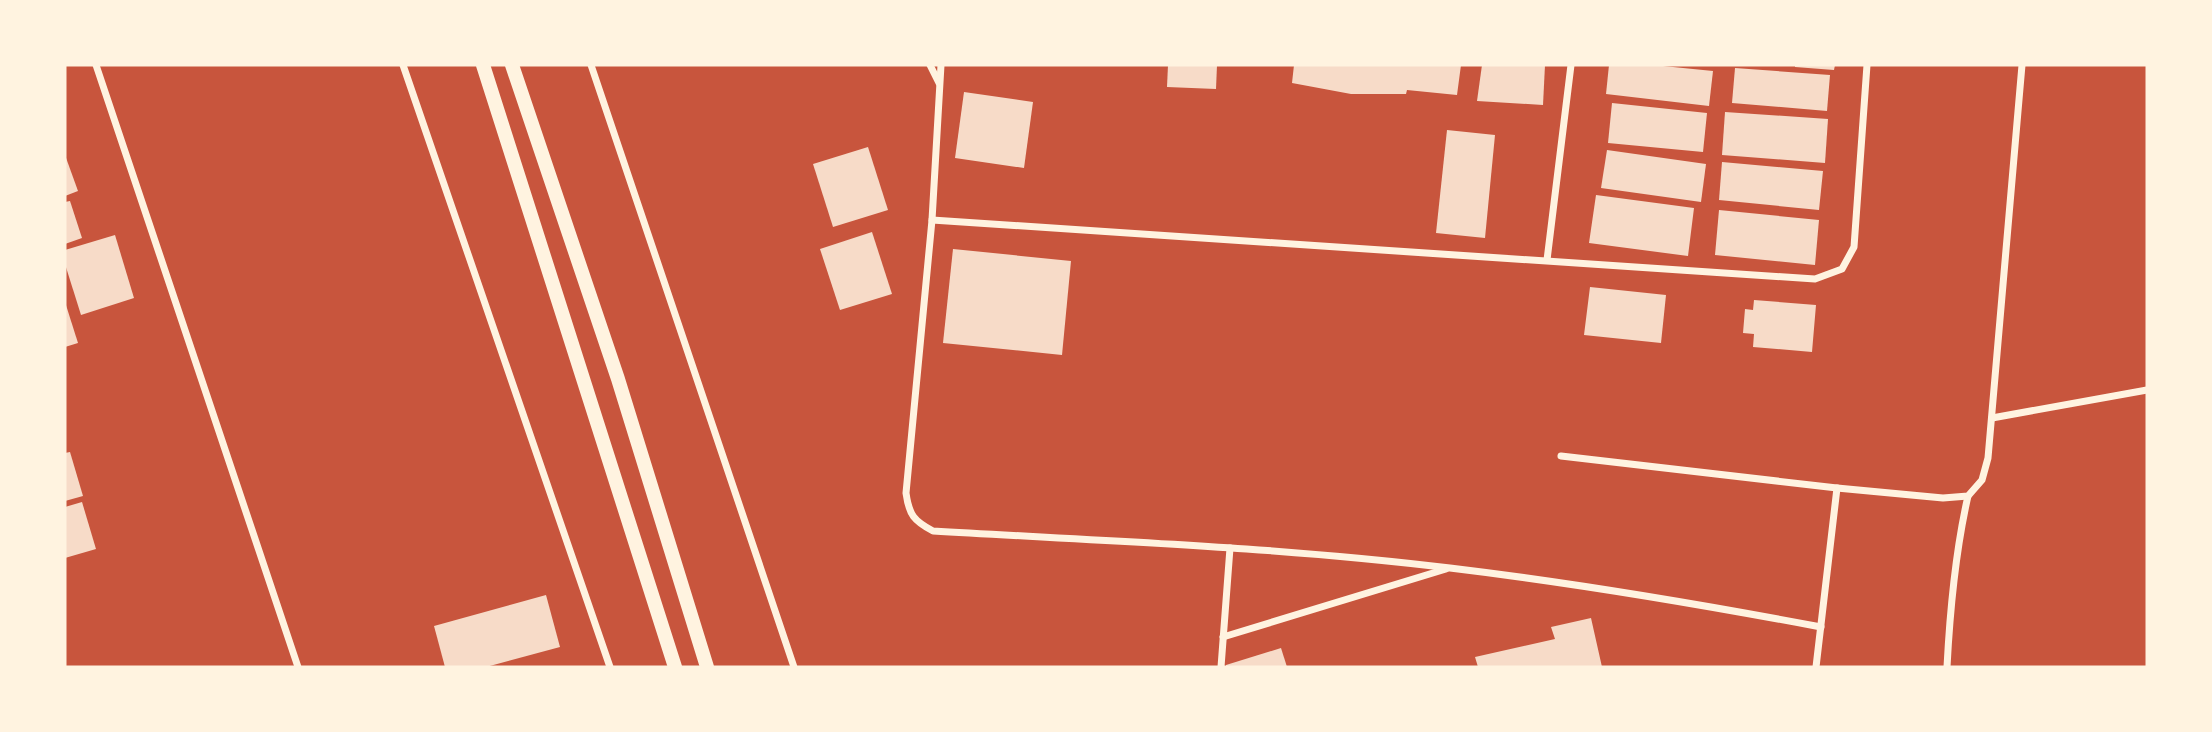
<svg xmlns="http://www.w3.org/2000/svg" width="2212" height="732" font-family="'Crimson Pro',serif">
<rect width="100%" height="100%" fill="#c8553d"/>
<g fill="#f7dbc8">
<polygon points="1168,65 1217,65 1216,89 1167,87"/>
<polygon points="1294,65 1461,65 1457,95 1407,90 1406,94 1351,94 1292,83"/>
<polygon points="1482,65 1545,65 1543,105 1477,101"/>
<polygon points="1609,65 1653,65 1713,71 1709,106 1606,94"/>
<polygon points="1795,65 1835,65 1834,70 1795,67"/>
<polygon points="1735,68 1830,75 1827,111 1732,103"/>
<polygon points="964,92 1033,102 1024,168 955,158"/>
<polygon points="1612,103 1707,113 1703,152 1608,143"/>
<polygon points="1725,112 1828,119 1825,163 1722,155"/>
<polygon points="1447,130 1495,135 1485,238 1436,233"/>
<polygon points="868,147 888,210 833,227 813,164"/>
<polygon points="1607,150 1706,164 1701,202 1601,188"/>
<polygon points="65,155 78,191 65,196"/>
<polygon points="1722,162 1823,171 1819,210 1719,200"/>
<polygon points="1596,195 1694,208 1688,256 1589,243"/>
<polygon points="70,201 82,238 65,244 65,202"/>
<polygon points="1719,210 1819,220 1815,265 1715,255"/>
<polygon points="872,232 892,294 840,310 820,249"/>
<polygon points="115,235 134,298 81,315 65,264 65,250"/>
<polygon points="953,249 1071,261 1062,355 943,343"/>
<polygon points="1590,287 1666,295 1661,343 1584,335"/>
<polygon points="1754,300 1816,305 1812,352 1753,347 1754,334 1743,333 1745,309 1753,310"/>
<polygon points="65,302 78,343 65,347"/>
<polygon points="70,452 83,496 65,501 65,453"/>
<polygon points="82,502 96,549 65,558 65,507"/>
<polygon points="546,595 560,647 486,667 445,667 434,626"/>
<polygon points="1591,618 1602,667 1478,667 1475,657 1555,639 1551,627"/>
<polygon points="1281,648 1287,667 1226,667 1226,665"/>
</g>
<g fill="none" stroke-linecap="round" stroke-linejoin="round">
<g stroke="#fff3e0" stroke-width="7">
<polyline points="96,65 298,667"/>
<polyline points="403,65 610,667"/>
<polyline points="591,65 794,667"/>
<polyline points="930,65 939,83"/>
<path d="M941,65l-9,155 -26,273c3,22 8,28 27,38 173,10 346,16 517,37 125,15 249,36 371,59"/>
<polyline points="932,220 1815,279 1842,269 1854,247 1867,65"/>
<polyline points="1547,260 1571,65"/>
<polyline points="1992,418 2147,390"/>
<polyline points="1561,456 1837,488 1943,498 1968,496 1982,480 1988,458 2022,65"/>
<polyline points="1223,637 1446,569"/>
<polyline points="1221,667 1230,548"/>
<polyline points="1816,667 1837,488"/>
<path d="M1947,667c3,-58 8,-114 21,-171"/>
</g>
<g stroke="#fff3e0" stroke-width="14">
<polyline points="483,65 675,667"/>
<polyline points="512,65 618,379 707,667"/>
</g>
</g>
<rect width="2212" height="732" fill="none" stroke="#fff3e0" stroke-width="133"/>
</svg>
